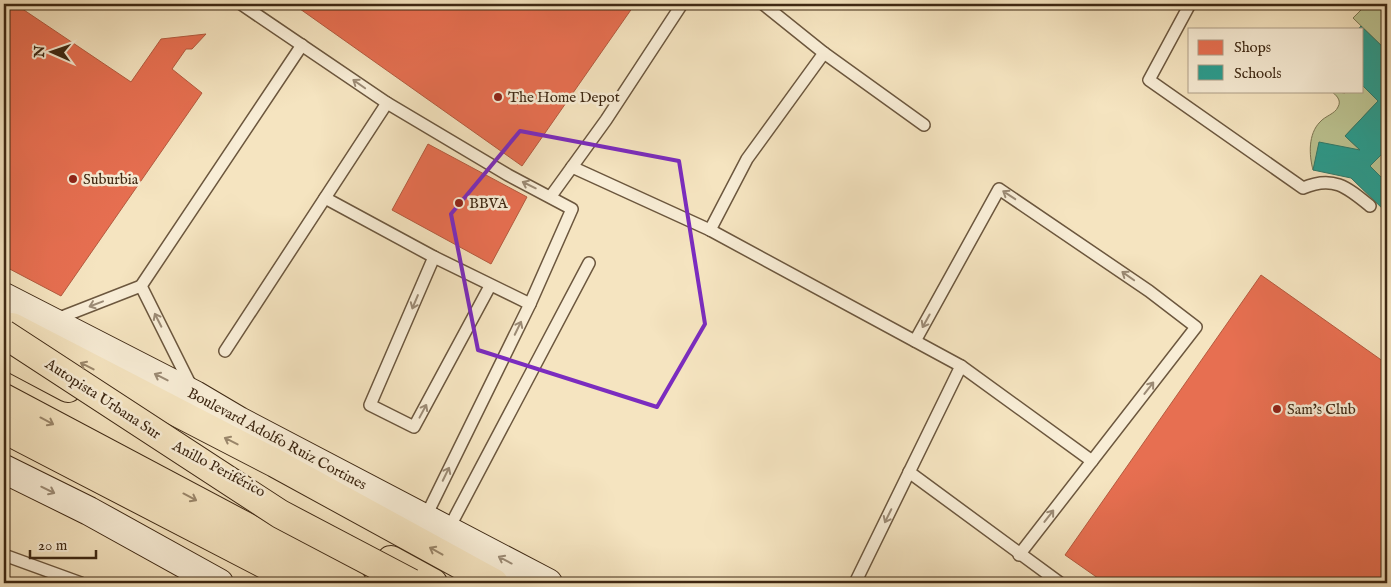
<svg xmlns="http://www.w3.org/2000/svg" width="1391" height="587" font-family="'IM FELL English',serif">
<rect width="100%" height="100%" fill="#f5e4c0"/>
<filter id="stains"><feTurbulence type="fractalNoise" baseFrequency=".004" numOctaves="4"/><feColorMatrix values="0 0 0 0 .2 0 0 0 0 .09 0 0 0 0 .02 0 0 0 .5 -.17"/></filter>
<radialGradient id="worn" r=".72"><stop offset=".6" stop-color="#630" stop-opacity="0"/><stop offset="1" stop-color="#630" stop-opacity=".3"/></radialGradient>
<g fill="#bcc492" stroke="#7d7652">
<polygon points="1367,4 1387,4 1387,51 1353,18"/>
<path d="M1362,85l16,16 -33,35 15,14 -47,20c-4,-15 -5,-36 7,-48 5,-6 15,-8 18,-15 4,-7 -2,-12 -7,-16l14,2 2,-2h15z"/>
<polygon points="1387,149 1387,183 1370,166"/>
</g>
<g fill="#e76f51" stroke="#b45a3e">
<polygon points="4,4 15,4 131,82 161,39 206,34 192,49 186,49 172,69 202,93 61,296 4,266"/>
<polygon points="293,4 635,4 522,166"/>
<polygon points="428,144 527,197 491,264 392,210"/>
<polygon points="1261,275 1387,364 1387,583 1105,583 1065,555"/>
</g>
<polygon fill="#2a9d8f" stroke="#307a6a" points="1361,26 1387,51 1387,149 1370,166 1387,183 1387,213 1351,178 1313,170 1319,142 1360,150 1345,136 1378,101 1362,85 1362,29 1358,29"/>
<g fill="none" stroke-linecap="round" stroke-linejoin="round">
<g stroke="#6c573e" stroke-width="14">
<g id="lane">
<polyline points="241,4 387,103 508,175 572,209 530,304 425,518"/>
<path d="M1190,4l-41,76 154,108c30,-13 44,-1 67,18"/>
<polyline points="824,53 924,125"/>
<polyline points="572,167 710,230 961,366 1092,461"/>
<polyline points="551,196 606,120 682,4"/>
<polyline points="325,198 434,257 530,304"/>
<polyline points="710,230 747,159 824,53 763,4"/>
<polyline points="434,257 370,405 414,427 490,286"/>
<polyline points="141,286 192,388"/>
<polyline points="54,320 141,286 302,45"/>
<polyline points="915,341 999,189 1149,291 1196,327 1019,555"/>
<polyline points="225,351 387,103"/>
<polyline points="909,472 1060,583"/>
<polyline points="448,530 589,263"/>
<polyline points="4,555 81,583"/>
<polyline points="855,583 961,366"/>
</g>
</g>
<g stroke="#3e2813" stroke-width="30">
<g id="secondary">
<polyline points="4,297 195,395 239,421 548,583"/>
<polyline points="4,469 89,511 219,583"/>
</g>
</g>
<g stroke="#3e2813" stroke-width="30">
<g id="highway">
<polyline points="12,327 275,463 494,583"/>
<polyline points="4,354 68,388"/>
<polyline points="4,398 352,583"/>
<polyline points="4,429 301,583"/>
<polyline points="391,560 433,583"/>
</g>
</g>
<use href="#lane" stroke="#f8edd6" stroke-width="11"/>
<use href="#secondary" stroke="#f8edd6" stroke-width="28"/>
<use href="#highway" stroke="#f5e4c0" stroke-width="28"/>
<g stroke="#3e2813" stroke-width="30" stroke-linecap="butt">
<polyline id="highway-bridge" points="4,334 280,514 411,583"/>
</g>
<use href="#highway-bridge" stroke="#f5e4c0" stroke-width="28"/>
</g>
<defs><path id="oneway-shaft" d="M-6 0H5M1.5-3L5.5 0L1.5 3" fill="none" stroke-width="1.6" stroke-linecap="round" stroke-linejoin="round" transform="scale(1.25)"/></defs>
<g stroke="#9b8a74">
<use href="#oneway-shaft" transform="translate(359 84) rotate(-145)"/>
<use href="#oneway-shaft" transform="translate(529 185) rotate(-154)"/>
<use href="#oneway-shaft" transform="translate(1009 195) rotate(-147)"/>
<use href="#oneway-shaft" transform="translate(1128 276) rotate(-145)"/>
<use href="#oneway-shaft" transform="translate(415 302) rotate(113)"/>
<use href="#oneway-shaft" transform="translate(96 304) rotate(159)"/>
<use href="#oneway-shaft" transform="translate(158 320) rotate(-117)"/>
<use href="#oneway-shaft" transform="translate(926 321) rotate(119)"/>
<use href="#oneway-shaft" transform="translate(518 328) rotate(-64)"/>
<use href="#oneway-shaft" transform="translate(161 377) rotate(-153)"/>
<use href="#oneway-shaft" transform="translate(1149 388) rotate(-52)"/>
<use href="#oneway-shaft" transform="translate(423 411) rotate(-62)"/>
<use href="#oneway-shaft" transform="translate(446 474) rotate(-64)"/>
<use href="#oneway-shaft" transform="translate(48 490) rotate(26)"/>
<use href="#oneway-shaft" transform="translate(888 516) rotate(116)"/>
<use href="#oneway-shaft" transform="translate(1049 516) rotate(-52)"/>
<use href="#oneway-shaft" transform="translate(505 560) rotate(-152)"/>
</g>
<g stroke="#9a866a">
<use href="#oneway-shaft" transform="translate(87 366) rotate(-153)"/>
<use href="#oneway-shaft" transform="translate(47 421) rotate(28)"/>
<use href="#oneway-shaft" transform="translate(231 441) rotate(-153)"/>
<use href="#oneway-shaft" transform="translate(190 497) rotate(28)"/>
<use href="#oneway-shaft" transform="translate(436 551) rotate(-151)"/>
</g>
<path fill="none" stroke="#7b2cbf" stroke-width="4" stroke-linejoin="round" d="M520,131l159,30 26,163 -48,83 -179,-57 -27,-136z"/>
<g fill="#8f2418" stroke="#f8edd6" stroke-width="2">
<circle cx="498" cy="97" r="5"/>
<circle cx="73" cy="179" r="5"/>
<circle cx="459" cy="203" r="5"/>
<circle cx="1277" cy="409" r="5"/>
</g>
<g text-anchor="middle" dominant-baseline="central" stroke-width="5" stroke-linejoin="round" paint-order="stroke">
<g font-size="15" fill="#3e2813" stroke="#f8edd6" text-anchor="start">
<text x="508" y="97">The Home Depot</text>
<text x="83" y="179">Suburbia</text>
<text x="469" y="203">BBVA</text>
<text x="1287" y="409">Sam's Club</text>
</g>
<g font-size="15" fill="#3e2813" stroke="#f8edd6">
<text transform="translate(103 399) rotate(33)">Autopista Urbana Sur</text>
<text transform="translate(277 439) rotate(28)">Boulevard Adolfo Ruiz Cortines</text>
<text transform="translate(219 469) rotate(28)">Anillo Periférico</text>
</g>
</g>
<rect width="1391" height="587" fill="none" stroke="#f5e4c0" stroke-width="20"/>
<rect x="5" y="5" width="1381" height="577" fill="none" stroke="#3e2813" stroke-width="2.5"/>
<rect x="10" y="10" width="1371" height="567" fill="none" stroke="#3e2813"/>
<rect x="1188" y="28" width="175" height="65" fill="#f8edd6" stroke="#ae9e88"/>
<rect x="1198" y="40" width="25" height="15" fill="#e76f51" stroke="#ae9e88"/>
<text x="1234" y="52" font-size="15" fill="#3e2813">Shops</text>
<rect x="1198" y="65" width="25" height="15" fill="#2a9d8f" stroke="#ae9e88"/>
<text x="1234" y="78" font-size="15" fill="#3e2813">Schools</text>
<g transform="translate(52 52) rotate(272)" stroke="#f8edd6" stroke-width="4" paint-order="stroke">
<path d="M0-4L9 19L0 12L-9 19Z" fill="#3e2813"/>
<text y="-8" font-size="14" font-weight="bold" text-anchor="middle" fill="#3e2813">N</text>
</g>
<path d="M30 550v8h66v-8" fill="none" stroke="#3e2813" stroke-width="2.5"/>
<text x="38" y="550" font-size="15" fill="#3e2813" stroke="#f8edd6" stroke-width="4" paint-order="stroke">20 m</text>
<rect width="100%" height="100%" filter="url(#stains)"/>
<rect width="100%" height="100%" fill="url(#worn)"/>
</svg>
